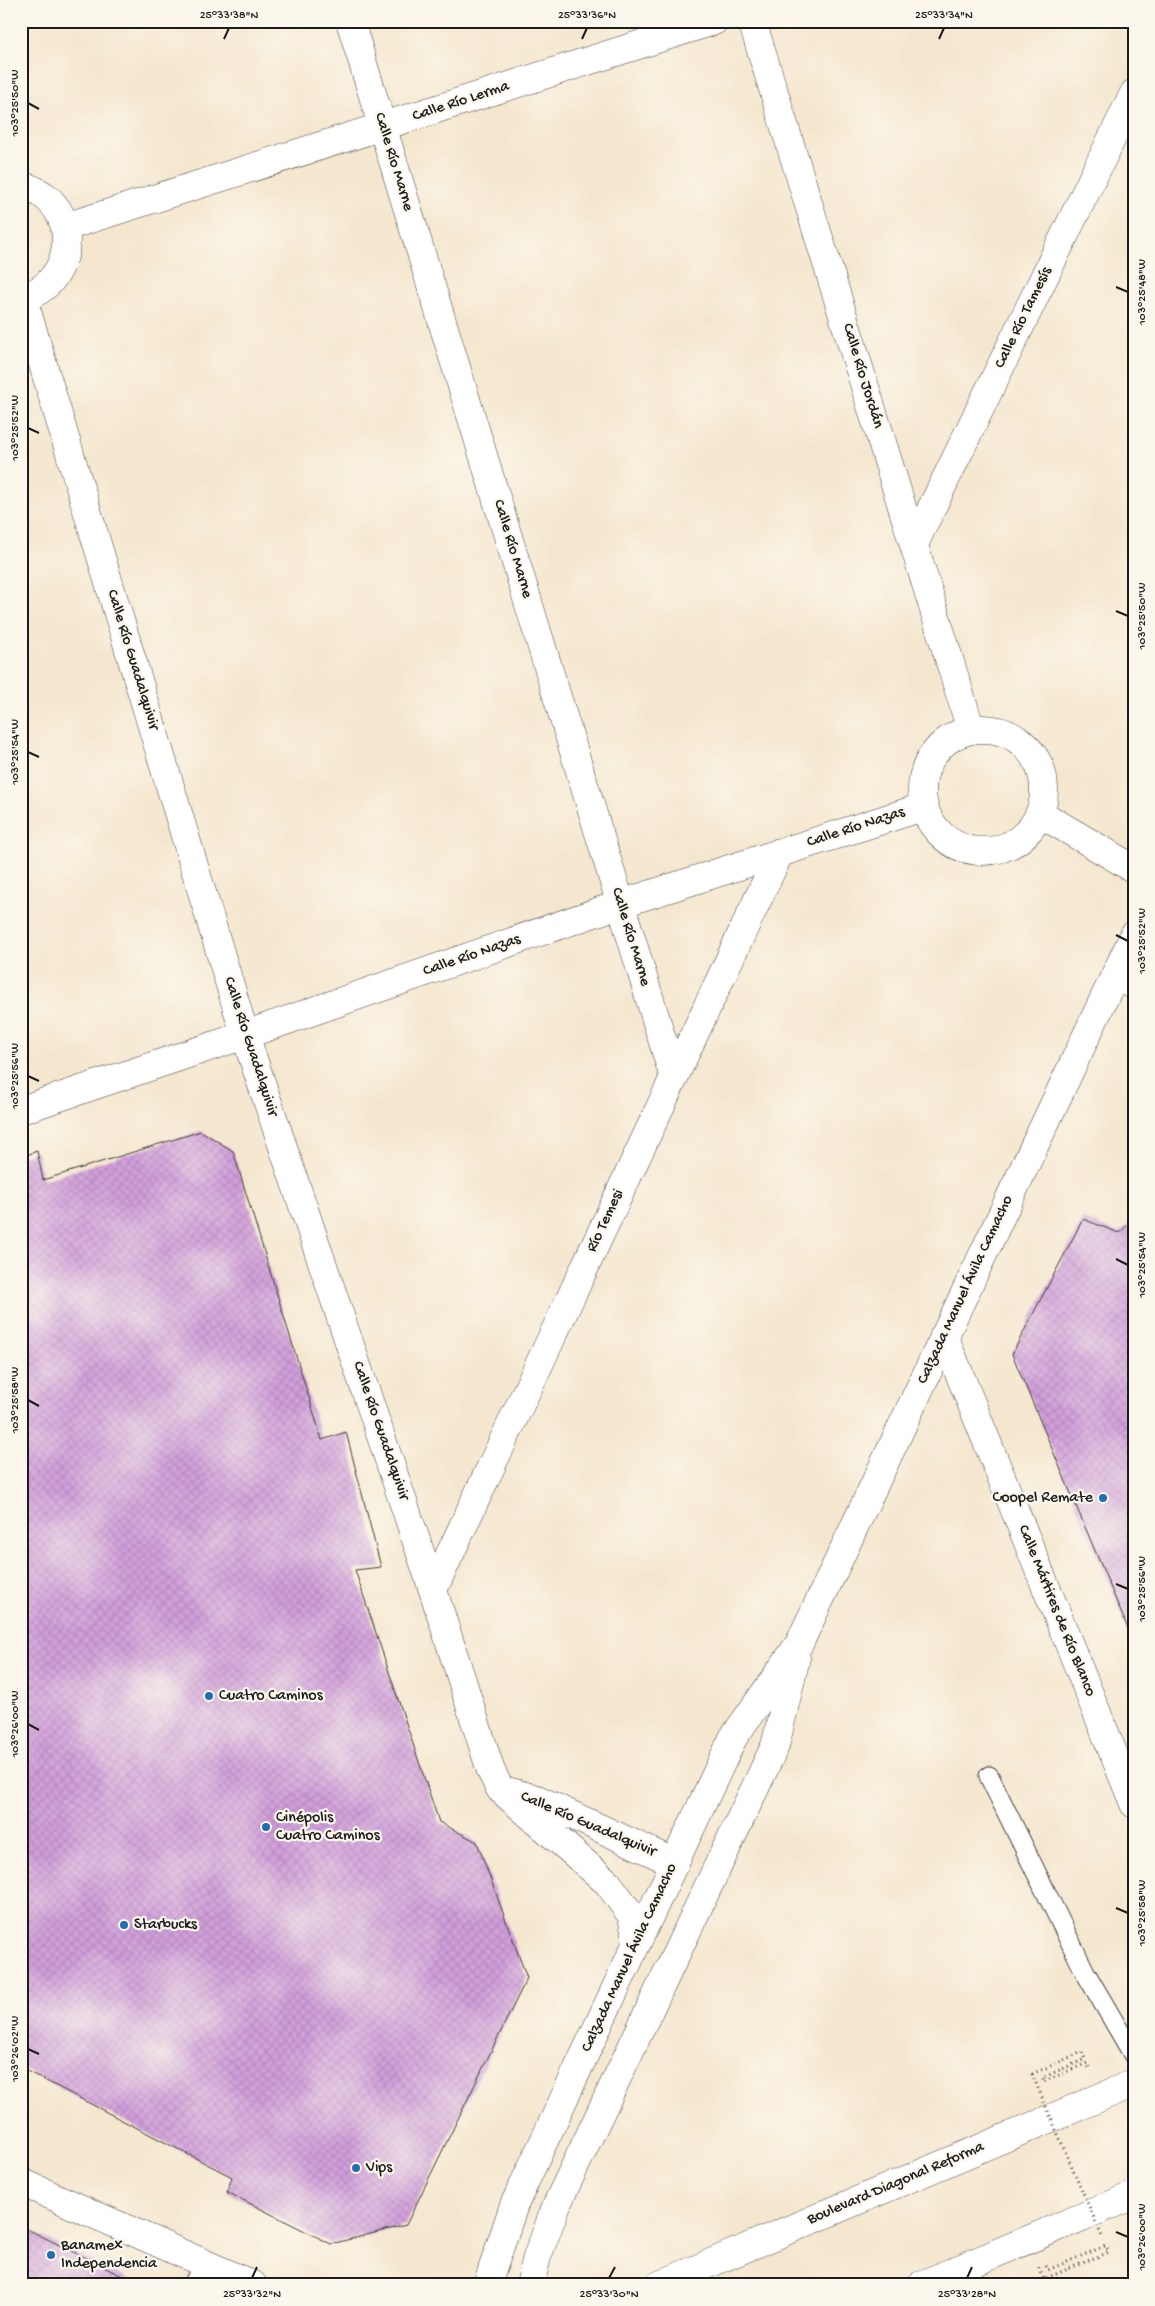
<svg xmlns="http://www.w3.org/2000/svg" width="1155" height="2306" font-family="'Gochi Hand',sans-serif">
<defs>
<pattern id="building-cross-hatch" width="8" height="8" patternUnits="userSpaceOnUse" patternTransform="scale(1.25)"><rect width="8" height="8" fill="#d29fdc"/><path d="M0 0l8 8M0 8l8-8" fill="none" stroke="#b488bc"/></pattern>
</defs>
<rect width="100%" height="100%" fill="#fbf7ec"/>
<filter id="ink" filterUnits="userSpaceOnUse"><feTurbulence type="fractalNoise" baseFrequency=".02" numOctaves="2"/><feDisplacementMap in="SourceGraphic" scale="10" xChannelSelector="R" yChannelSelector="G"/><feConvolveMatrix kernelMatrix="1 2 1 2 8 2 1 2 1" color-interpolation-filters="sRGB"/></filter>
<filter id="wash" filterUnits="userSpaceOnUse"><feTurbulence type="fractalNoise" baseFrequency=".0096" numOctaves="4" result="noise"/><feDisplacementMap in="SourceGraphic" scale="20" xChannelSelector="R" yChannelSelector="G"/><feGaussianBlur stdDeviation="1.12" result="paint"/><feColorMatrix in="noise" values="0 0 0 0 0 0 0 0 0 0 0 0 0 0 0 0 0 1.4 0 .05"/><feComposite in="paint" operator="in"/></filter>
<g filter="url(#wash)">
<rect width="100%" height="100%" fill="#f5e7cf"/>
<g id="blocks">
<g fill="url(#building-cross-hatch)">
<polygon points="201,1131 233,1151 322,1440 346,1432 381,1567 355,1570 439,1822 477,1842 527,1978 406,2225 331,2244 227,2192 232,2177 21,2068 21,1157 37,1151 43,1180"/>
<polygon points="1083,1219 1119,1233 1134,1219 1134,1643 1012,1354"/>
<polygon points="21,2226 140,2285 21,2285"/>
</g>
</g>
</g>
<g filter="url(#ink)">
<use href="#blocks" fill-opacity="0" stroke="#3d3a37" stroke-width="1"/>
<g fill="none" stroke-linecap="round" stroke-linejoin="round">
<g stroke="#3d3a37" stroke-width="21">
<g id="service">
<polyline points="989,1776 1085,1972 1134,2056"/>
<polyline points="193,2285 205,2261"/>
</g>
</g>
<g stroke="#3d3a37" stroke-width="29">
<g id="minor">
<polyline points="350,21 674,1078"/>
<polyline points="752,21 971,730"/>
<path d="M21,186c61,12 59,97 0,112"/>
<polyline points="65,227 714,21"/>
<polyline points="23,298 245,1035 433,1590 491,1771 500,1789 608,1883 632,1916 637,1942"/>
<polyline points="914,544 1134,93"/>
<circle cx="983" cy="790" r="61"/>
<polyline points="1041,814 1134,869"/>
<polyline points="1114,977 1134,985"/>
<polyline points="21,1110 245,1035 620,904 923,807"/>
<polyline points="944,1336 1134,1804"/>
<polyline points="433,1590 780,852"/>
<polyline points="511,1792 537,1799 675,1863"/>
</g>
</g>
<g stroke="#3d3a37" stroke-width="29">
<polyline id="tertiary" points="21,2182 253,2285"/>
</g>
<g stroke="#3d3a37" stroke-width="29">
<g id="primary">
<polyline points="487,2285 514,2205 733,1738 799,1644 1134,935"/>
<polyline points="530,2285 537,2257 557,2204 775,1746 796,1658"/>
<polyline points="659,2285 1134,2083"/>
<polyline points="921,2285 1134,2195"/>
</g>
</g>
<g stroke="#3d3a37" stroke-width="3" stroke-dasharray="1 4" stroke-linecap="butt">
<polyline points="1032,2074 1082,2052 1085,2059 1042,2078 1043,2082 1087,2063 1089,2068"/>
<polyline points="1039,2268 1044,2279 1109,2252 1105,2246 1048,2270 1046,2266"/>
</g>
<use href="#service" stroke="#fff" stroke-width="19"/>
<use href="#minor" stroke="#fff" stroke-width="28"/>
<use href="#tertiary" stroke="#fff" stroke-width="28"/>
<use href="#primary" stroke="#fff" stroke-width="28"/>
<polyline stroke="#3d3a37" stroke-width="3" stroke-dasharray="1 4" stroke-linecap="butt" points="1032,2074 1103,2239"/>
</g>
</g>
<path fill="none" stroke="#1c1c1c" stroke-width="2" d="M224,39l5,-11M582,39l5,-11M939,39l5,-11M28,103l11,6M1116,287l12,5M28,428l11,5M1116,611l12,5M28,752l11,5M1116,935l12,6M28,1076l11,5M1116,1259l12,6M28,1400l11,6M1116,1584l12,5M28,1724l11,6M1116,1908l12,5M28,2049l11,5M1116,2232l12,5M252,2278l5,-11M609,2278l6,-11M967,2278l5,-11"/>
<g fill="#1f6fb2" stroke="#fbf7ec" stroke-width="2">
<circle cx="1103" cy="1498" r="5"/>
<circle cx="209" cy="1696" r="5"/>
<circle cx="266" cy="1827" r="5"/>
<circle cx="124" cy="1925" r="5"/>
<circle cx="356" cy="2168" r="5"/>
<circle cx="51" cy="2255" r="5"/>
</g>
<g text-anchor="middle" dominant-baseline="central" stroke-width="4.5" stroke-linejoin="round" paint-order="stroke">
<g font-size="16" fill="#1c1c1c" stroke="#fbf7ec">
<text transform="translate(461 102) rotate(-18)">Calle Río Lerma</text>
<text transform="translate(393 162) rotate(73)">Calle Río Marne</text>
<text transform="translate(1024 318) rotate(-64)">Calle Río Tamesís</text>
<text transform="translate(862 376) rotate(73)">Calle Río Jordán</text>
<text transform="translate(512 549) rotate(73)">Calle Río Marne</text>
<text transform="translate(132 660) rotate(73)">Calle Río Guadalquivir</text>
<text transform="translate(856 828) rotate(-18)">Calle Río Nazas</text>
<text transform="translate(630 937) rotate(73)">Calle Río Marne</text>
<text transform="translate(472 956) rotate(-19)">Calle Río Nazas</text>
<text transform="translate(250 1047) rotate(72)">Calle Río Guadalquivir</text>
<text transform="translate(606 1221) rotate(-65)">Río Temesi</text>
<text transform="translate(966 1290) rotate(-65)">Calzada Manuel Ávila Camacho</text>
<text transform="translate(380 1431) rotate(71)">Calle Río Guadalquivir</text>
<text transform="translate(1056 1611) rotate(68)">Calle Mártires de Río Blanco</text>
<text transform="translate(588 1825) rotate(23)">Calle Río Guadalquivir</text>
<text transform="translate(630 1958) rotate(-65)">Calzada Manuel Ávila Camacho</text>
<text transform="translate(896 2184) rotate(-23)">Boulevard Diagonal Reforma</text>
</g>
<g font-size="16" fill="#1c1c1c" stroke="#fbf7ec" text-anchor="start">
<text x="1093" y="1498" text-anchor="end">Coopel Remate</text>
<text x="219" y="1696">Cuatro Caminos</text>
<text x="276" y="1818">Cinépolis<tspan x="276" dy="18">Cuatro Caminos</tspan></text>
<text x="134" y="1925">Starbucks</text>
<text x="366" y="2168">Vips</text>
<text x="61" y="2246">Banamex<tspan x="61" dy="18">Independencia</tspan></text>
</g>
</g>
<rect width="1155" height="2306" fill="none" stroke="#fbf7ec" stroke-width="55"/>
<rect x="28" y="28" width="1100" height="2250" fill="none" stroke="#1c1c1c" stroke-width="2"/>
<g font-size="12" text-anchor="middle" fill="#1c1c1c">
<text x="229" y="18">25°33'38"N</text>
<text x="587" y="18">25°33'36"N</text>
<text x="944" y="18">25°33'34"N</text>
<text transform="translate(14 103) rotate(-90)" y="4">103°25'50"W</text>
<text transform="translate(1141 292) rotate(-90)" y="4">103°25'48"W</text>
<text transform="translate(14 428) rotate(-90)" y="4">103°25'52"W</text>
<text transform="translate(1141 616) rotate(-90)" y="4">103°25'50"W</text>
<text transform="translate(14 752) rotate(-90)" y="4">103°25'54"W</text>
<text transform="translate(1141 941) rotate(-90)" y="4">103°25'52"W</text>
<text transform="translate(14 1076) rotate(-90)" y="4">103°25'56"W</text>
<text transform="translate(1141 1265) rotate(-90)" y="4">103°25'54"W</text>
<text transform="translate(14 1400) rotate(-90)" y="4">103°25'58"W</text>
<text transform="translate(1141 1589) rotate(-90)" y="4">103°25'56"W</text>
<text transform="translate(14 1724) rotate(-90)" y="4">103°26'00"W</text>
<text transform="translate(1141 1913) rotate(-90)" y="4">103°25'58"W</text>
<text transform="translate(14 2049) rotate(-90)" y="4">103°26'02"W</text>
<text transform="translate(1141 2237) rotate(-90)" y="4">103°26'00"W</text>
<text x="252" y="2297">25°33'32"N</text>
<text x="609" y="2297">25°33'30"N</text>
<text x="967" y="2297">25°33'28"N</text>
</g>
</svg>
